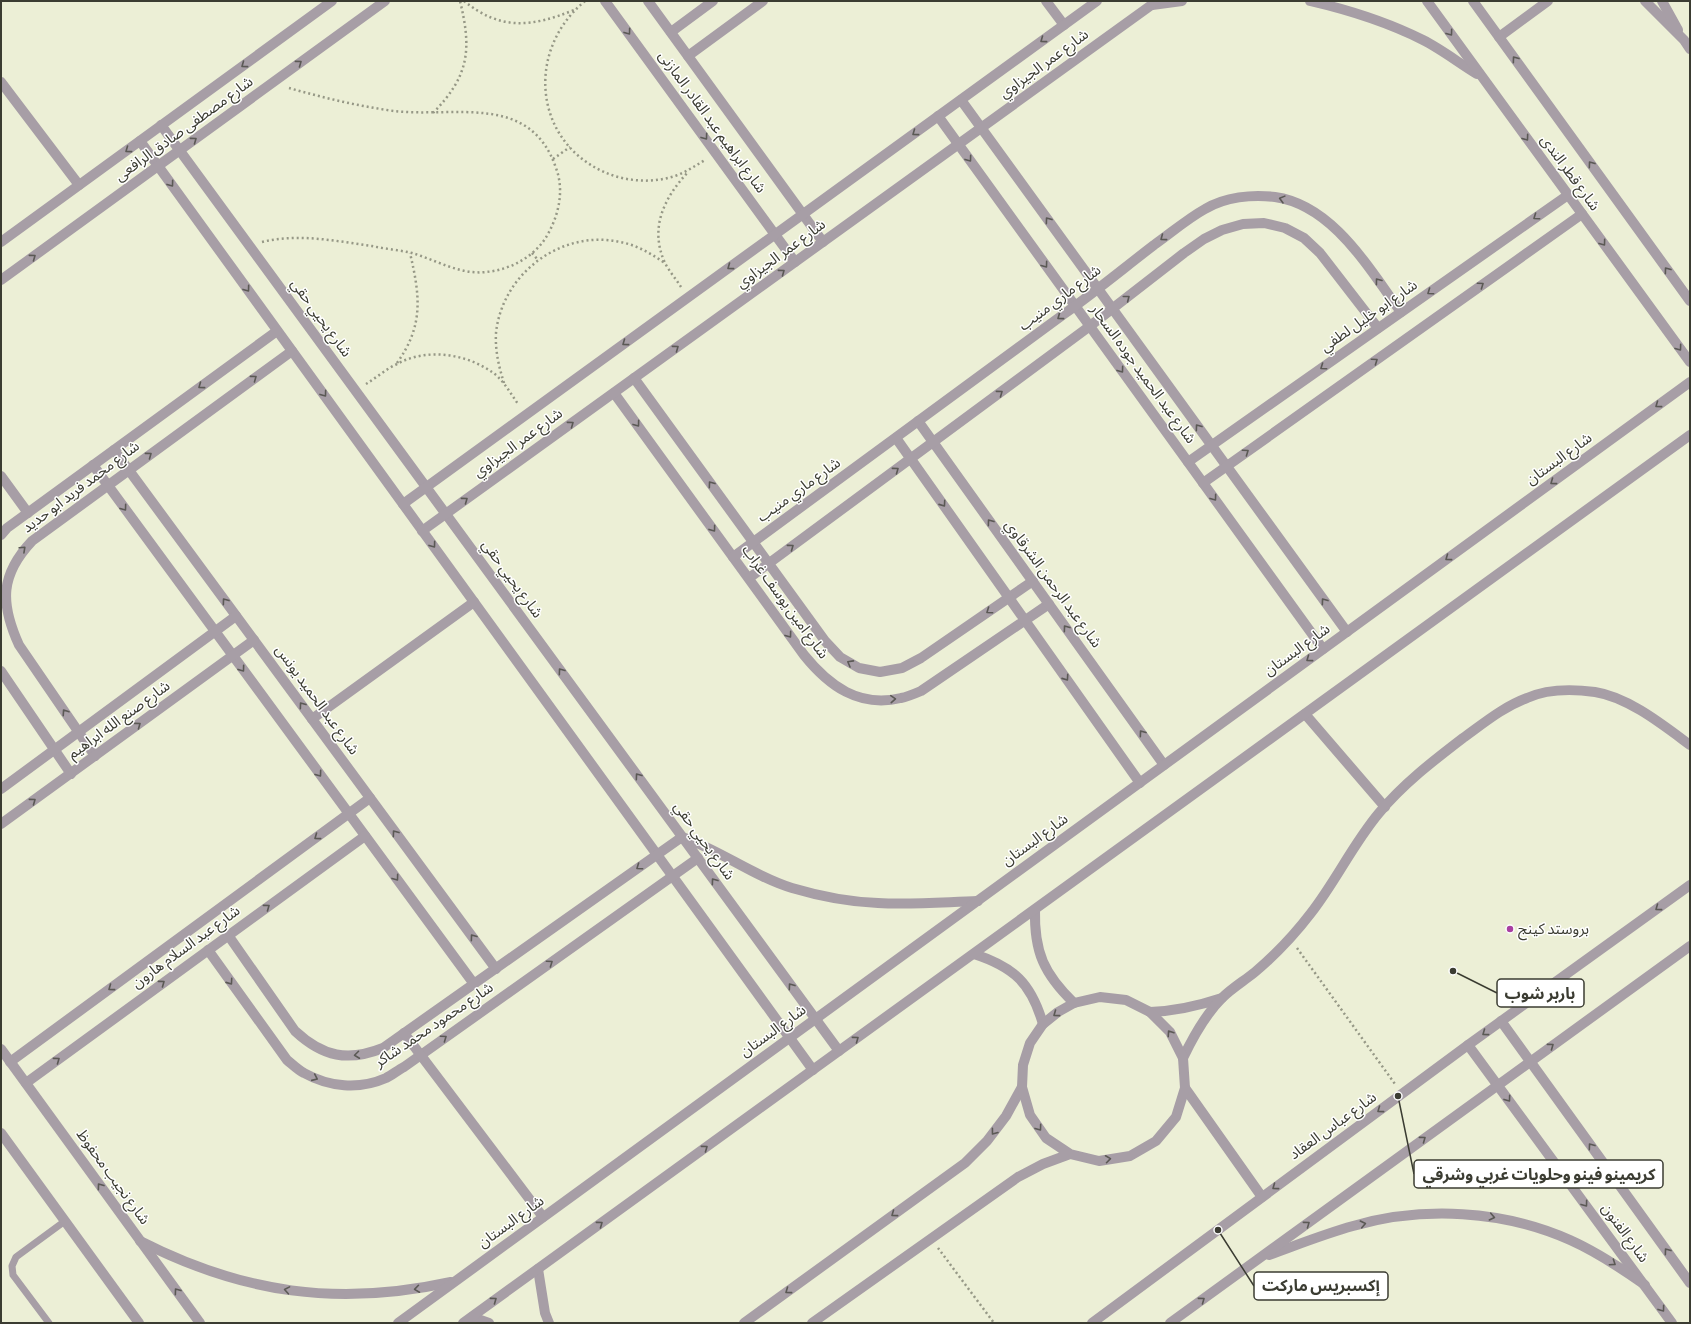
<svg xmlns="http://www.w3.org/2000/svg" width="1691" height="1324" font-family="'Alegreya Sans','Noto Sans Arabic',sans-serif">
<rect width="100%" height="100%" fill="#ecefd6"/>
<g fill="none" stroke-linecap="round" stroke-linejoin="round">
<g stroke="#969886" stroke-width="2.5" stroke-dasharray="2 3" stroke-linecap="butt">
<path d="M464,1c37,30 68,26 110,9"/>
<path d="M585,1c-64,53 -49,152 33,176 19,5 39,5 57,-1 11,-4 20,-10 30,-16"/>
<path d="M433,113c36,-37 39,-63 27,-112"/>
<polyline points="553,159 570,147"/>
<path d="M262,242c36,-9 74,-1 110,4 13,3 27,4 40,7 24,7 48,22 74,19 23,-2 46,-14 59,-33 13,-21 20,-47 11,-71 -26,-76 -101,-50 -162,-57 -36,-5 -70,-13 -105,-23"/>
<polyline points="532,253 538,260"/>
<path d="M681,287c-5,-8 -12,-16 -16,-24 -16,-35 -1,-65 23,-91"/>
<path d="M397,363c27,-38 23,-67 13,-110"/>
<path d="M504,383c-5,-16 -9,-32 -8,-50 6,-59 65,-104 124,-91 17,3 32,12 46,22"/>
<path d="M366,384c10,-6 20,-15 31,-20 31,-17 72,-10 99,11 9,8 15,19 22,29"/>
<polyline points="1297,948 1395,1084"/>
<polyline points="938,1248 994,1323"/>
</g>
<polyline stroke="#a79ea6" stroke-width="7" points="49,1323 13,1275 12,1266 16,1257 65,1221"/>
<g stroke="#a79ea6" stroke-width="10">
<polyline points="605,1 795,262"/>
<polyline points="648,1 823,242"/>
<polyline points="1046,1 1064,25"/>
<path d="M1310,1c39,9 77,21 113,39 18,9 36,23 54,34"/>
<polyline points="1427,1 1690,362"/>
<polyline points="1473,1 1690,301"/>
<polyline points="1645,1 1684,40 1690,49"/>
<polyline points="1662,1 1678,30"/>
<polyline points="1152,5 1182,1"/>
<polyline points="671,32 713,1"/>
<polyline points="1499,37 1548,1"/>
<polyline points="688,56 763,1"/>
<polyline points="1,82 79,185"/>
<polyline points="961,100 1347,632"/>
<polyline points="938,116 1323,649"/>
<polyline points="161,125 839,1051"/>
<polyline points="140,141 813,1070"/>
<polyline points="1,242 332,1"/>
<polyline points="1,280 385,1"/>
<polyline points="634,378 825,641 840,657 859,668 880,672 902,668 921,658 1033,581"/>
<path d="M614,393l190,262c25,31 55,53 97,43 6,-1 13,-4 20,-7l128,-87"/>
<polyline points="918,421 1164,765"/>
<polyline points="896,438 1140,783"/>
<polyline points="114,450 496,969"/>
<polyline points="1188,462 1568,195"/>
<polyline points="93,465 474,984"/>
<polyline points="1,476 28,513"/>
<polyline points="1203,483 1582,214"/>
<polyline points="403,504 1097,1"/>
<polyline points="422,531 1157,1"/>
<polyline points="1,535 7,528 277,331"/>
<path d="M733,557c110,-81 221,-162 331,-243 31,-22 60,-46 90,-69 17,-12 33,-26 51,-36 20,-12 47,-15 70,-12 58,8 94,72 126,115"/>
<polyline points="749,578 1090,326 1184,253 1204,239 1222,230 1243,224 1264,223 1285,228 1304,238 1320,253 1378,328"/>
<polyline points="1,671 71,774"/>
<polyline points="1305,714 1385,807"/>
<polyline points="312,719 474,602"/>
<path d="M95,756l-76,-111c-19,-42 -19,-70 13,-104l260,-190"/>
<polyline points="1,789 236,616"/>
<polyline points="1,824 254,640"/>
<path d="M1035,910c-1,42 9,64 39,93"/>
<path d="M228,935l67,96c28,26 53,31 88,17l299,-211c38,13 71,39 110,51 27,8 57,14 86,15 33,2 67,-1 100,-2"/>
<path d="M208,950l79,110c5,4 11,10 17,13 25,14 55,17 82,5 6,-3 12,-8 18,-11l294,-209"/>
<path d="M974,954c40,13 57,29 69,70"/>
<path d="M1150,1012c26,-1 48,-6 72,-14"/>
<polyline points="1501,1021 1690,1283"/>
<polyline points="404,1033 543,1217"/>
<polyline points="1468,1045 1672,1323"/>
<path d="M1183,1058c10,-21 22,-43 39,-60 10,-10 22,-17 33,-26 20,-17 40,-38 56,-59 25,-32 42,-69 68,-100 24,-29 54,-52 84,-75 21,-15 40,-31 64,-40 20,-9 46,-9 68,-6 33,5 68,33 95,53"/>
<polyline points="10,1062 370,798"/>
<polyline points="26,1083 365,836"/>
<polyline points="1185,1088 1262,1197"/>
<path d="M140,1241c102,52 198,66 311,41"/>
<path d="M1269,1255c28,-10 55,-21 84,-29 70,-20 150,-16 217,14 27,12 51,28 75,45"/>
<polyline points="538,1269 545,1313 549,1323"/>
<polyline points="472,1317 489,1323"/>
<polyline points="398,1323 1690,382"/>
<polyline points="463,1323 1690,435"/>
<polyline points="744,1323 965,1163 987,1141 1006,1116 1022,1087"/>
<polyline points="812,1323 1018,1177 1043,1164 1070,1154 1099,1161 1130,1156 1156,1141 1176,1117 1185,1088 1183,1058 1170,1032 1150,1012 1126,1000 1100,997 1074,1003 1058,1012 1043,1024 1030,1043 1023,1065 1022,1087 1030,1115 1046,1138 1070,1154"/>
<polyline points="1092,1323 1468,1045 1690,885"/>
<polyline points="1170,1323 1690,946"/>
</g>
<g stroke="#a79ea6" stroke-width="10">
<polyline points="1,1049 200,1323"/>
<polyline points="1,1133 139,1323"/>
</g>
</g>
<defs><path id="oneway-chevron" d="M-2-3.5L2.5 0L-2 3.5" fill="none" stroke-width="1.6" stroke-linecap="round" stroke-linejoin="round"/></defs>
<g stroke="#5b5955">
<use href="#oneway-chevron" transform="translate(628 32) rotate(54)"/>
<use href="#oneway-chevron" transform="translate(1450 33) rotate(54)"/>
<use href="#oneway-chevron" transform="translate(1043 40) rotate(144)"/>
<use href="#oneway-chevron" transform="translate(1515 59) rotate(-126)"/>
<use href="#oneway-chevron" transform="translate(299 63) rotate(-36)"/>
<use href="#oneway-chevron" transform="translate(244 65) rotate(144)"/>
<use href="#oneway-chevron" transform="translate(915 133) rotate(144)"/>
<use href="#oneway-chevron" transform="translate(705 137) rotate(54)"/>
<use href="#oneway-chevron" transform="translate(1526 138) rotate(54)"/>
<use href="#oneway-chevron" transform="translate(194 140) rotate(-36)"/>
<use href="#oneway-chevron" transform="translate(128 150) rotate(144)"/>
<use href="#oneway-chevron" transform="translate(969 159) rotate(54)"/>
<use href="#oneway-chevron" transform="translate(1591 164) rotate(-126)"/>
<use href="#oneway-chevron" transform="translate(171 184) rotate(54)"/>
<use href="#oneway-chevron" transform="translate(1282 199) rotate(-165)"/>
<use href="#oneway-chevron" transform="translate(1536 217) rotate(145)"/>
<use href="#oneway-chevron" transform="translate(1048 220) rotate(-126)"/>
<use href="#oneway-chevron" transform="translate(1163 238) rotate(143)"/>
<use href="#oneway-chevron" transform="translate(1603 243) rotate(54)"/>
<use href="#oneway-chevron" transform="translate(33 257) rotate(-36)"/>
<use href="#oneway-chevron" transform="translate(1045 265) rotate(54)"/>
<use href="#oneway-chevron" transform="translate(730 267) rotate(144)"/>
<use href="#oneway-chevron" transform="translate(1667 270) rotate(-126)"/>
<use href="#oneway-chevron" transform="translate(782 272) rotate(-36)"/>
<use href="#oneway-chevron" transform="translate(1378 281) rotate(-127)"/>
<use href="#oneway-chevron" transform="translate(1481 285) rotate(-35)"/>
<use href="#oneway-chevron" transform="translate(247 289) rotate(54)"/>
<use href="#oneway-chevron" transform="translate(1430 292) rotate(145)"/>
<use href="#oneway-chevron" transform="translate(1127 298) rotate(-38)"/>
<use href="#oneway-chevron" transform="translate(1060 317) rotate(144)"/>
<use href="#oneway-chevron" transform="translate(625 343) rotate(144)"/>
<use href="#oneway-chevron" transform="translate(676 348) rotate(-36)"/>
<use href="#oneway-chevron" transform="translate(1679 348) rotate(54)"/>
<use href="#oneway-chevron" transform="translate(1375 361) rotate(-35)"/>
<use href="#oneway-chevron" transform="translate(1323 367) rotate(145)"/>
<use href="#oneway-chevron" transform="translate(1121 370) rotate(54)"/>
<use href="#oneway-chevron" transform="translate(254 378) rotate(-36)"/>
<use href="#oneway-chevron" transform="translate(201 386) rotate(144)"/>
<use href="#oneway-chevron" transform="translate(1000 393) rotate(-36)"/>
<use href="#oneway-chevron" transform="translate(324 394) rotate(54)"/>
<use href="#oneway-chevron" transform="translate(1658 405) rotate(144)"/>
<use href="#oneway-chevron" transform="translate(571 424) rotate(-36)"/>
<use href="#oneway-chevron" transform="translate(637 424) rotate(54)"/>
<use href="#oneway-chevron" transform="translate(1198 427) rotate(-126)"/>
<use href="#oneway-chevron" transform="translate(1246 452) rotate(-35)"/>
<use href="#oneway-chevron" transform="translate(149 455) rotate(-36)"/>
<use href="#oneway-chevron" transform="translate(896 470) rotate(-36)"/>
<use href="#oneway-chevron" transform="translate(1553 482) rotate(144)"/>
<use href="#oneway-chevron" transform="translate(711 484) rotate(-126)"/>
<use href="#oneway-chevron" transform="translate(1214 498) rotate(54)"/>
<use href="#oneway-chevron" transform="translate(465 500) rotate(-36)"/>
<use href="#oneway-chevron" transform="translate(943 504) rotate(55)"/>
<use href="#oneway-chevron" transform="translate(124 508) rotate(54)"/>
<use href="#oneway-chevron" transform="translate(990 522) rotate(-126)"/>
<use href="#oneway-chevron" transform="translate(713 529) rotate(54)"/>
<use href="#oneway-chevron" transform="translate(433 545) rotate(54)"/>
<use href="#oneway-chevron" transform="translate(791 547) rotate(-36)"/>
<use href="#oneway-chevron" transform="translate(23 549) rotate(-43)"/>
<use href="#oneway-chevron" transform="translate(1448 558) rotate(144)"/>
<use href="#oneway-chevron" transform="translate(225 601) rotate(-126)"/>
<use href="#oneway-chevron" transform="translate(1324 601) rotate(-126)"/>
<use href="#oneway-chevron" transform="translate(989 611) rotate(145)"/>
<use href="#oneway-chevron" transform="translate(1066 628) rotate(-126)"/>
<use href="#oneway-chevron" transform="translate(789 635) rotate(54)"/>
<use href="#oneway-chevron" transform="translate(1309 659) rotate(144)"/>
<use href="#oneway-chevron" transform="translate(850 663) rotate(-151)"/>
<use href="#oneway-chevron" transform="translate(242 669) rotate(54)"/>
<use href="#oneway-chevron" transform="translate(561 671) rotate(-126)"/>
<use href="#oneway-chevron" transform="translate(1066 678) rotate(55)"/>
<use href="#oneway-chevron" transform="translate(893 699) rotate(-4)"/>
<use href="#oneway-chevron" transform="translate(302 705) rotate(-126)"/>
<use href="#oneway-chevron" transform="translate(65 712) rotate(-124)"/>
<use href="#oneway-chevron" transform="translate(138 725) rotate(-36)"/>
<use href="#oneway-chevron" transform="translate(1142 733) rotate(-126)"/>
<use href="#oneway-chevron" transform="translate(319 774) rotate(54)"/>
<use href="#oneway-chevron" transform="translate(638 776) rotate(-126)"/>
<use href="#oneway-chevron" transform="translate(33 801) rotate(-36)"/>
<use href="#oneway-chevron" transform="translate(395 833) rotate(-126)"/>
<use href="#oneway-chevron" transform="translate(317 837) rotate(144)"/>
<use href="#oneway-chevron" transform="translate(639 867) rotate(145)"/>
<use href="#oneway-chevron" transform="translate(396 878) rotate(54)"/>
<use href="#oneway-chevron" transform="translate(714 881) rotate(-126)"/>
<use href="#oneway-chevron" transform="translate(267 907) rotate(-36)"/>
<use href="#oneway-chevron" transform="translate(1658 908) rotate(144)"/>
<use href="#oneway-chevron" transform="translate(473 937) rotate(-126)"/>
<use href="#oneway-chevron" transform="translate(550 963) rotate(-35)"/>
<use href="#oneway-chevron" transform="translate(230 982) rotate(55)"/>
<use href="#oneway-chevron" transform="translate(162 983) rotate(-36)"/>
<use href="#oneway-chevron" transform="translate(791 986) rotate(-126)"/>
<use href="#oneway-chevron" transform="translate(111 988) rotate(144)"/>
<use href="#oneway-chevron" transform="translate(1056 1014) rotate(144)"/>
<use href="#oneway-chevron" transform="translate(1170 1033) rotate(-124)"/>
<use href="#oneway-chevron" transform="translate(1485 1033) rotate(144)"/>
<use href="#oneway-chevron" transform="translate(444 1038) rotate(-35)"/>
<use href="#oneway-chevron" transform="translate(856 1039) rotate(-36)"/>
<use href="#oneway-chevron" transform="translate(1551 1046) rotate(-36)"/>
<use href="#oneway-chevron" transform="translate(357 1055) rotate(173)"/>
<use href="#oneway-chevron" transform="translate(57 1060) rotate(-36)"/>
<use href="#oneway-chevron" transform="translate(315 1078) rotate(24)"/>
<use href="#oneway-chevron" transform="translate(1508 1099) rotate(54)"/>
<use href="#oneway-chevron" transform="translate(1380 1110) rotate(144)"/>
<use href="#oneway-chevron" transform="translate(1039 1128) rotate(54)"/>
<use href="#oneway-chevron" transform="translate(994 1132) rotate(127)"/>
<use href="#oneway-chevron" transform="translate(1423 1139) rotate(-36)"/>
<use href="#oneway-chevron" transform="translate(1591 1146) rotate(-126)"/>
<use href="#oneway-chevron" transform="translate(705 1148) rotate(-36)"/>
<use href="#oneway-chevron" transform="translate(1108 1159) rotate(-8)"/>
<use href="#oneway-chevron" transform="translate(100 1186) rotate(-126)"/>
<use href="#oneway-chevron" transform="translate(1275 1187) rotate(144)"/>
<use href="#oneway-chevron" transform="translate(1585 1204) rotate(54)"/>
<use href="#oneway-chevron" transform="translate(894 1214) rotate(144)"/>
<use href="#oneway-chevron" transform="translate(1492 1217) rotate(12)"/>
<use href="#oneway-chevron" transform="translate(600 1224) rotate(-36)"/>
<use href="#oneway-chevron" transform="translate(1307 1224) rotate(-36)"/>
<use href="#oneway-chevron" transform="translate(1363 1224) rotate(-12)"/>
<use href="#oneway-chevron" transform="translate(1667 1251) rotate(-126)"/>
<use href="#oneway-chevron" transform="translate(1613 1263) rotate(34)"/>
<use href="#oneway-chevron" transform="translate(417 1289) rotate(172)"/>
<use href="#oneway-chevron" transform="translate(287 1290) rotate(-170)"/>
<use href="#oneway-chevron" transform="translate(177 1291) rotate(-126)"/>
<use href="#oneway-chevron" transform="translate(788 1291) rotate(144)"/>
<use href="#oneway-chevron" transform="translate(494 1300) rotate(-36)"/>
<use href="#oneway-chevron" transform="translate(1202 1300) rotate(-36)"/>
<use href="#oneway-chevron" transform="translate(1662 1309) rotate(54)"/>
</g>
<circle fill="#a83fa1" stroke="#fff" stroke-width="1.5" cx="1510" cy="929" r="4"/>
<g text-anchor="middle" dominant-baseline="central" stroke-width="3" stroke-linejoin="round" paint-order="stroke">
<g font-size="15" fill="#3b3c32" stroke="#fff">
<text transform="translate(1044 64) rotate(-36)">شارع عمر الجيزاوي</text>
<text transform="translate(712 122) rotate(54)">شارع ابراهيم عبد القادر المازنى</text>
<text transform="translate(184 129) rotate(-36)">شارع مصطفى صادق الرافعى</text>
<text transform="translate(1570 173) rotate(54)">شارع قطر الندى</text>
<text transform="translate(781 254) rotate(-36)">شارع عمر الجيزاوي</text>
<text transform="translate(1060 298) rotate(-37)">شارع ماري منيب</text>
<text transform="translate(1369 316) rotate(-35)">شارع ابو خليل لطفي</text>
<text transform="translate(321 318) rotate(54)">شارع يحيي حقي</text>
<text transform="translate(1143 374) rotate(54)">شارع عبد الحميد جوده السحار</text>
<text transform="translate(518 443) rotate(-36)">شارع عمر الجيزاوي</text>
<text transform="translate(1559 459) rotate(-36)">شارع البستان</text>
<text transform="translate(81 487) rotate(-37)">شارع محمد فريد ابو حديد</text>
<text transform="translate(799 490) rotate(-36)">شارع ماري منيب</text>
<text transform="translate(512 579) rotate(54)">شارع يحيي حقي</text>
<text transform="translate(1053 584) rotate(54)">شارع عبد الرحمن الشرقاوي</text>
<text transform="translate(785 602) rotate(54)">شارع امين يوسف غراب</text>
<text transform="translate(1297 650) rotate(-36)">شارع البستان</text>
<text transform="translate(317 700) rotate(54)">شارع عبد الحميد يونس</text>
<text transform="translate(119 720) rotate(-36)">شارع صنع الله ابراهيم</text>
<text transform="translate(1035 840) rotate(-36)">شارع البستان</text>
<text transform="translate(704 841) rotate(54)">شارع يحيي حقي</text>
<text transform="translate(186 947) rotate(-36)">شارع عبد السلام هارون</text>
<text transform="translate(434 1025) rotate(-34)">شارع محمود محمد شاكر</text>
<text transform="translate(773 1031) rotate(-36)">شارع البستان</text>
<text transform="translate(1333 1126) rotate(-36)">شارع عباس العقاد</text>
<text transform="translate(113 1177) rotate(54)">شارع نجيب محفوظ</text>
<text transform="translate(511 1222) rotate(-36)">شارع البستان</text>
<text transform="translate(1625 1233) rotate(54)">شارع الفنون</text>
</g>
<g font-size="15" fill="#3b3c32" stroke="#fff" text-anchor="start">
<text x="1518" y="929">بروستد كينج</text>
</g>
</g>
<path fill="none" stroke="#3b3c32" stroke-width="1.5" d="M1453 971L1497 993M1398 1096L1414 1174M1218 1230L1254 1286"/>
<g fill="#3b3c32" stroke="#fff" stroke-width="1.5">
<circle cx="1453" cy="971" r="4"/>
<circle cx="1398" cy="1096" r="4"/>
<circle cx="1218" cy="1230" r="4"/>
</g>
<g fill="#fff" stroke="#3b3c32" stroke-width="1.5">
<rect x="1497" y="979" width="87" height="28" rx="4"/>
<rect x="1414" y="1160" width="249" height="28" rx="4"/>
<rect x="1254" y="1272" width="134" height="28" rx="4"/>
</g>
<g font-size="16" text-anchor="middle" font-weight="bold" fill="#3b3c32">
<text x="1540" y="999">باربر شوب</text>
<text x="1539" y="1180">كريمينو فينو وحلويات غربي وشرقي</text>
<text x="1321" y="1291">إكسبريس ماركت</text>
</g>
<rect width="1691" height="1324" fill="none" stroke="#3b3c32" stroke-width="4"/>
</svg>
